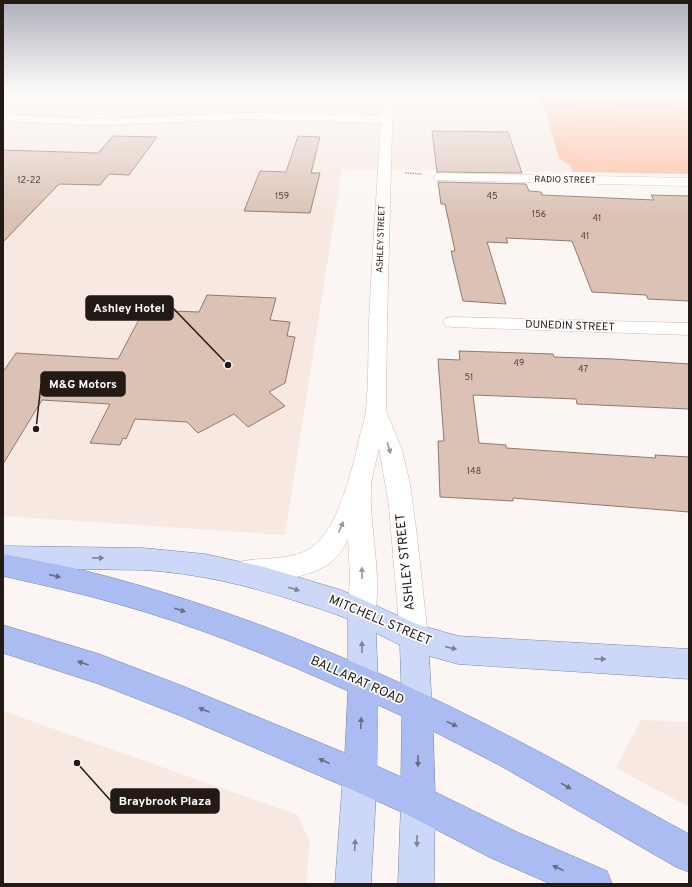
<svg xmlns="http://www.w3.org/2000/svg" width="692" height="887" font-family="Overpass,sans-serif">
<rect width="100%" height="100%" fill="#fbf6f3"/>
<g fill="#f7e9e2">
<polygon points="3,92 537,92 573,172 342,169 285,535 3,516"/>
<polygon points="3,711 298,815 310,842 306,884 3,884"/>
<polygon points="641,720 689,722 689,807 616,768"/>
</g>
<polygon fill="#febc9a" points="537,92 689,92 689,174 573,172"/>
<g fill="#fcb895">
<path d="M540,92h39l-6,14 3,18 -3,14 -5,1 12,19v6c-9,2 -14,0 -21,-6z"/>
<path d="M633,97c7,1 13,1 19,2 18,3 16,10 37,5v12l-25,7 -21,2 -1,5 -4,4 -10,1 -10,-2c1,-8 7,-10 9,-17l-10,-12 5,-6z"/>
</g>
<g fill="#dbc2b5" stroke="#90796e">
<polygon points="432,131 508,132 522,173 437,172"/>
<polygon points="113,136 157,137 129,175 109,174 100,185 59,184 3,242 3,150 98,153"/>
<polygon points="298,136 320,137 311,173 320,173 310,213 244,211 260,171 286,172"/>
<polygon points="438,182 526,184 529,191 541,192 542,195 654,200 651,195 689,196 689,301 648,299 646,295 592,292 572,241 506,238 508,243 487,242 506,304 463,301 451,251 455,251 445,204 441,204"/>
<polygon points="207,295 276,298 270,320 290,322 287,336 295,337 285,383 269,392 285,406 248,427 234,414 198,433 187,422 135,419 126,439 123,438 120,445 90,443 110,404 42,400 3,464 3,372 16,353 118,359 144,310 199,312"/>
<polygon points="459,351 553,354 554,357 613,359 689,364 689,409 577,404 576,399 473,395 479,443 506,445 506,448 656,458 655,455 689,457 689,512 513,498 513,501 440,497 438,441 444,441 438,359 460,360"/>
</g>
<g fill="none" stroke-linecap="round" stroke-linejoin="round">
<g stroke="#d0b7ab" stroke-width="1">
<g id="street">
<path d="M383,92h10l-6,231 -1,88 16,39 8,34 6,44 12,109 -4,10 -10,4 -10,-4 -4,-10 -11,-131 -10,-58c-3,14 -8,29 -8,42 -2,36 14,101 1,131l-10,4 -10,-4 -4,-9 2,-36 -2,-37c-4,9 -10,18 -18,24 -20,15 -76,25 -98,17l-4,-8 4,-8c25,-9 56,-1 79,-16 27,-18 41,-78 48,-108 2,-10 6,-20 7,-30 3,-29 2,-59 3,-88 3,-66 8,-132 12,-199l-132,-4 -149,6 -97,-4v-6l97,4 149,-6 132,3z"/>
<polygon points="441,173 689,178 689,186 436,180 434,177 436,174"/>
<polygon points="452,317 689,323 689,335 452,327 446,326 443,322 446,318"/>
</g>
</g>
<g stroke="#7b83a5" stroke-width="1">
<g id="primary">
<path d="M3,546l140,2 62,6 59,13 77,23 78,35 39,11 231,13v30l-231,-15 -29,-8 3,52 -4,11 -11,4 -11,-4 -4,-11 -2,-63 -24,-12 2,50 -4,11 -11,4 -11,-4 -4,-11v-64c-17,-7 -34,-12 -52,-18 -50,-16 -100,-28 -153,-31l-140,-2z"/>
<polygon points="360,759 372,764 377,776 371,884 335,884 343,776 348,764"/>
<polygon points="418,785 430,790 435,802 434,884 398,884 401,802 406,790"/>
</g>
</g>
<g stroke="#7b83a5" stroke-width="1">
<path id="highway" d="M3,554c39,7 78,15 117,26 129,35 256,88 375,149 66,33 129,70 194,105v38l-13,-5 -175,-101 -68,-35 2,61 82,40 90,39 5,13h-61l-60,-26 -85,-44 -58,-26 -167,-72 -82,-32 -96,-31v-28l96,29 86,33 160,66 3,-62c-75,-34 -151,-65 -230,-87 -38,-11 -76,-19 -115,-28zM378,705l24,11 -1,61 -24,-11z"/>
</g>
<polyline stroke="#8f8783" stroke-width="1.5" stroke-dasharray="1.5 1" stroke-linecap="butt" points="405,173 422,174"/>
<use href="#street" fill="#fff" fill-rule="evenodd"/>
<use href="#primary" fill="#cdd7f8" fill-rule="evenodd"/>
<use href="#highway" fill="#abbcf3" fill-rule="evenodd"/>
</g>
<defs><path id="oneway-solid" d="M-6-.8H1V-3.2L6.5 0L1 3.2V.8H-6Z"/></defs>
<g fill="#9c9896">
<use href="#oneway-solid" transform="translate(389 448) rotate(73)"/>
<use href="#oneway-solid" transform="translate(341 527) rotate(-67)"/>
<use href="#oneway-solid" transform="translate(362 573) rotate(-92)"/>
</g>
<g fill="#808292">
<use href="#oneway-solid" transform="translate(98 558) rotate(1)"/>
<use href="#oneway-solid" transform="translate(294 589) rotate(17)"/>
<use href="#oneway-solid" transform="translate(362 647) rotate(-91)"/>
<use href="#oneway-solid" transform="translate(451 648) rotate(13)"/>
<use href="#oneway-solid" transform="translate(600 659) rotate(3)"/>
<use href="#oneway-solid" transform="translate(417 841) rotate(91)"/>
<use href="#oneway-solid" transform="translate(355 845) rotate(-86)"/>
</g>
<g fill="#676b84">
<use href="#oneway-solid" transform="translate(55 576) rotate(13)"/>
<use href="#oneway-solid" transform="translate(180 610) rotate(18)"/>
<use href="#oneway-solid" transform="translate(83 663) rotate(-161)"/>
<use href="#oneway-solid" transform="translate(204 710) rotate(-157)"/>
<use href="#oneway-solid" transform="translate(361 723) rotate(-88)"/>
<use href="#oneway-solid" transform="translate(452 724) rotate(26)"/>
<use href="#oneway-solid" transform="translate(324 761) rotate(-156)"/>
<use href="#oneway-solid" transform="translate(418 761) rotate(90)"/>
<use href="#oneway-solid" transform="translate(566 786) rotate(29)"/>
<use href="#oneway-solid" transform="translate(558 868) rotate(-156)"/>
</g>
<linearGradient id="sky" x2="0" y2="1"><stop stop-color="#afafbc"/><stop offset="0.43" stop-color="#fdfbfa"/><stop offset="1" stop-color="#fdfbfa" stop-opacity="0"/></linearGradient>
<rect width="692" height="216" fill="url(#sky)"/>
<g text-anchor="middle" dominant-baseline="central" stroke-width="3.5" stroke-linejoin="round" paint-order="stroke">
<g font-size="9" fill="#51443d">
<text x="29" y="180">12-22</text>
<text x="282" y="196">159</text>
<text x="492" y="196">45</text>
<text x="539" y="214">156</text>
<text x="597" y="218">41</text>
<text x="585" y="236">41</text>
<text x="519" y="363">49</text>
<text x="583" y="369">47</text>
<text x="469" y="377">51</text>
<text x="474" y="471">148</text>
</g>
<g font-size="9" fill="#231a15" stroke="#fff">
<text transform="translate(565 180) rotate(1)">RADIO STREET</text>
<text transform="translate(381 239) rotate(-88)">ASHLEY STREET</text>
</g>
<g font-size="11" fill="#231a15" stroke="#fff">
<text transform="translate(570 326) rotate(2)">DUNEDIN STREET</text>
</g>
<g font-size="13" fill="#231a15" stroke="#fff">
<text transform="translate(406 562) rotate(-96)">ASHLEY STREET</text>
<text transform="translate(380 621) rotate(23)">MITCHELL STREET</text>
<text transform="translate(357 681) rotate(24)">BALLARAT ROAD</text>
</g>
</g>
<path fill="none" stroke="#231a15" stroke-width="1.5" d="M228 365L173 308M36 429L41 384M77 763L111 801"/>
<g fill="#231a15" stroke="#fff" stroke-width="1.5">
<circle cx="228" cy="365" r="4"/>
<circle cx="36" cy="429" r="4"/>
<circle cx="77" cy="763" r="4"/>
</g>
<g fill="#231a15" stroke="#231a15" stroke-width="1.5">
<rect x="86" y="296" width="87" height="24" rx="4"/>
<rect x="41" y="372" width="84" height="24" rx="4"/>
<rect x="111" y="789" width="108" height="24" rx="4"/>
</g>
<g font-size="12" text-anchor="middle" font-weight="bold" fill="#fff">
<text x="129" y="312">Ashley Hotel</text>
<text x="83" y="388">M&amp;G Motors</text>
<text x="165" y="805">Braybrook Plaza</text>
</g>
<rect width="692" height="887" fill="none" stroke="#231a15" stroke-width="8"/>
</svg>
